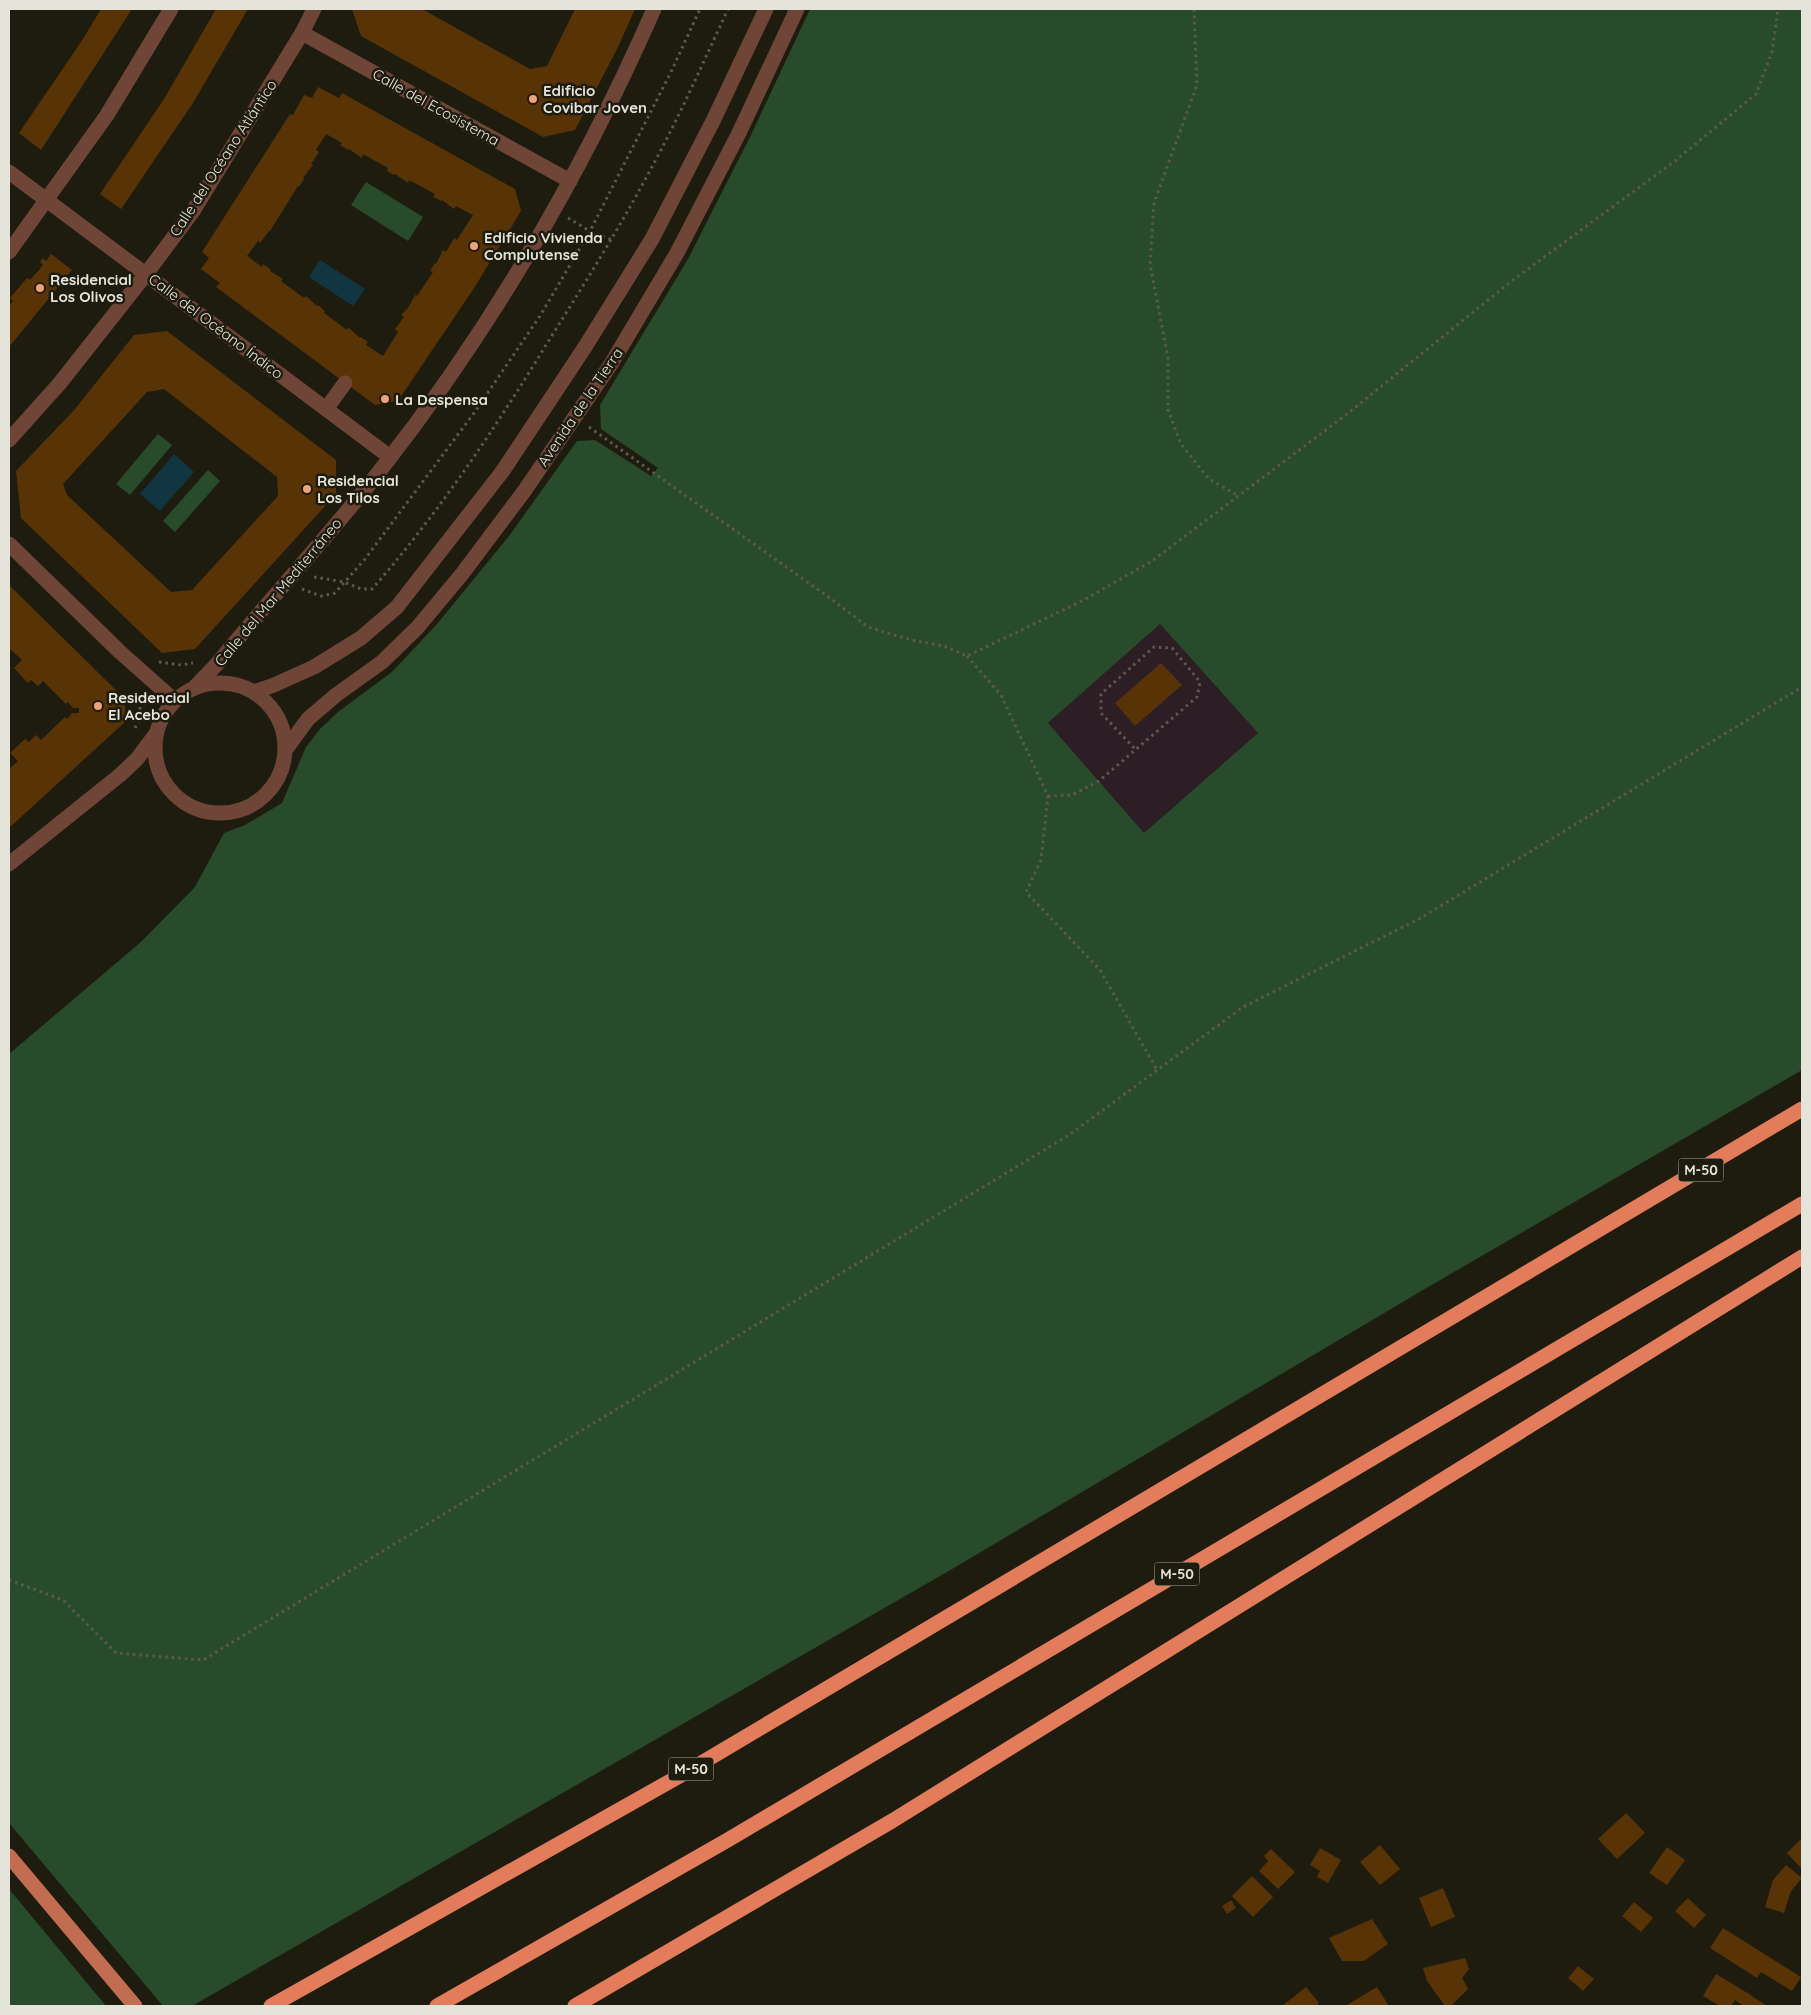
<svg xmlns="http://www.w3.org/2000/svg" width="1811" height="2015" font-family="Quicksand,sans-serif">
<rect width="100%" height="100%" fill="#1e1c0f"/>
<polygon fill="#2d1d25" points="1160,624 1258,733 1144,833 1048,723"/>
<g fill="#284b2b" fill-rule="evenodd">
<path d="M810,9h992v1061l-379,220 -476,282 -755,434h-29l-154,-183v-769l132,-112 54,-55 29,-54 21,-8 37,-22 24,-56 14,-18 18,-17 54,-40 45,-48 72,-88 68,-95 18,-1 56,36 7,-8 -57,-39 -1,-24 88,-146 63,-124zM1160,624l98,109 -114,100 -96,-110z"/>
<polygon points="366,182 423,217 408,241 351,205"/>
<polygon points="158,434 172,445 130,495 116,484"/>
<polygon points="208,470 220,481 175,532 163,521"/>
<polygon points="9,1889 106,2006 9,2006"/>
</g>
<g fill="#113541">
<polygon points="320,260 365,289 353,306 309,277"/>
<polygon points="174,454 194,472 160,511 140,494"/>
</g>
<g fill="#583306" fill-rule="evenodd">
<polygon points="101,9 132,9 41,150 19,133 83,39"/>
<polygon points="216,9 248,9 193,103 121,209 100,194 164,99"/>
<polygon points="352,9 422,9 530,69 547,66 575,9 635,9 618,47 575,130 543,137 361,36"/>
<path d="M318,87l21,11 3,-5 173,96 6,22 -45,74 -78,116 -23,4 -159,-118 4,-4 -19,-14 8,-11 -7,-6 88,-138 3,1 11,-20 8,3zM326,134l16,9 -2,2 8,5 1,-1 13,9 1,-4 25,14 -1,3 7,4 1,-1 13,9 1,-3 26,14 -2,3 8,4 1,-1 12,9 2,-3 17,9 -16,25 -3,-2 -8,14 -3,-2 -7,14 -1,-1 -5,8 3,1 -16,24 -2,-1 -7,13 -7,7 3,2 -9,12 3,3 -15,24 -17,-11 2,-3 -7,-5 -1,1 -12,-11 -1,3 -23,-17 1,-2 -7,-6 -1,1 -11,-10 -2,2 -23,-17 2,-2 -13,-8v-2l-7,-5 -1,3 -15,-11 11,-15 2,2 9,-12h1l28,-45 1,1 5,-8 -1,-1 10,-13 -2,-1 8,-12 -3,-2z"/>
<polygon points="51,254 72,270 9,347 9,306 13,301 10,298 27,278 30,280 40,269 43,265 40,262 43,258 46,261"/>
<path d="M167,331l169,129v34l-141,155 -33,4 -141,-135 -5,-47 59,-62 59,-74zM164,389l113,88 1,19 -86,94 -21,2 -104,-97 -4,-11 84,-92z"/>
<polygon points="9,585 125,699 125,722 9,828 9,769 18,761 10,753 25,739 29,742 36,735 41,740 65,717 67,719 72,713 79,713 79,708 73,708 68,702 66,704 43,681 38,686 31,680 28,683 14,668 22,660 11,650 9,653"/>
<polygon points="1161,663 1182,685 1135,726 1115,703"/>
<polygon points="1626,1813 1645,1833 1617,1859 1598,1839"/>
<polygon points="1802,1838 1802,1869 1787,1853"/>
<polygon points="1380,1845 1400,1869 1380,1885 1360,1862"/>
<polygon points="1667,1847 1685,1860 1667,1885 1649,1873"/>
<polygon points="1320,1848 1341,1860 1328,1883 1317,1877 1320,1871 1310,1865"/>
<polygon points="1271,1849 1295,1872 1278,1889 1259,1871 1268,1861 1264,1856"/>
<polygon points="1786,1865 1802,1878 1791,1891 1784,1913 1765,1907 1773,1880"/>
<polygon points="1252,1876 1273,1897 1253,1917 1232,1896"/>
<polygon points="1443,1888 1455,1917 1431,1927 1419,1898"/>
<polygon points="1688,1898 1706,1915 1694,1928 1675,1911"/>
<polygon points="1231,1900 1236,1908 1227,1914 1222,1906"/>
<polygon points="1634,1902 1653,1918 1641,1932 1622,1916"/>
<polygon points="1372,1919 1388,1944 1364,1961 1342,1961 1329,1938"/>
<polygon points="1723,1928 1801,1977 1792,1991 1761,1972 1757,1978 1710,1948"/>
<polygon points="1465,1958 1469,1969 1462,1978 1468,1989 1451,2006 1445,2006 1427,1981 1423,1968"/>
<polygon points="1578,1966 1594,1979 1583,1991 1568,1978"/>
<polygon points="1716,1974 1749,1994 1767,2006 1741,2006 1742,2005 1735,2000 1731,2006 1720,2006 1703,1996"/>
<polygon points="1306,1987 1319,2003 1316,2006 1282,2006"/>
<polygon points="1377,1987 1389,2006 1345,2006"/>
</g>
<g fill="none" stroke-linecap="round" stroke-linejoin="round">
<g stroke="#5c5a4f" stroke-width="3" stroke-dasharray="2.5 4" stroke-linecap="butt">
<polyline points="1194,9 1197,85 1154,203 1150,264 1168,358 1168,410 1181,444 1209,479 1239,496"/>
<polyline points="568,218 590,231 612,240"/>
<polyline points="589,427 830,598 868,627 911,640 944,646 967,656 1082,601 1152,561 1347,414 1513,280 1675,161 1756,94 1772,52 1778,9"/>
<path d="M314,577l30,5 17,7h11c66,-75 122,-159 174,-244 35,-56 70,-111 101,-169 30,-54 55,-111 81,-167"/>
<polyline points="302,589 321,596 335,593 365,559 474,413 540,316 590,231 671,72 700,9"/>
<polyline points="967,656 1001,695 1048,796 1041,860 1026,892 1100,970 1157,1070"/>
<polyline points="159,662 181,665 193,663"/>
<polyline points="135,728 139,721 141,696"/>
<polyline points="1048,796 1072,795 1099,781 1197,697 1200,682 1172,648 1154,647 1101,694 1101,713 1136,750"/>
<polyline points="9,1580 63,1600 116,1653 203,1660 1069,1135 1243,1007 1419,919 1802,687"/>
</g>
<g stroke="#6f4538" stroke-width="15">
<polyline points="302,33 570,181"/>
<polyline points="9,172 326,409"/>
<polyline points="9,252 107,115 171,9"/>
<polyline points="345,383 326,409 390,457"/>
<polyline points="9,440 60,383 146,274 193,211 302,33 314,9"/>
<polyline points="9,544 120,652 174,700"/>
<circle cx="220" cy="748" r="65"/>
<path d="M195,687l22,-23c53,-65 110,-126 162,-192 110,-140 203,-299 275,-463"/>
<polyline points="254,692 274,685 314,667 361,638 397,607 502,472 585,347 652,239 713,121 766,9"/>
<polyline points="286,749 308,719 336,695 382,662 417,628 462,574 525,490 611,364 677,253 739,133 797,9"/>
<polyline points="9,864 120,775 137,759 155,735"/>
</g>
<polyline stroke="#c26d51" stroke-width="15" points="9,1856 135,2006"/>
<g stroke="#e37c5a" stroke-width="15">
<polyline points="271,2006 683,1774 1802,1109"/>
<polyline points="437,2006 726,1841 1802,1204"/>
<polyline points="575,2006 892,1821 1802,1257"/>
</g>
</g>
<g fill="#efa377" stroke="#1e1c0f" stroke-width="2">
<circle cx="533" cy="99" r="5"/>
<circle cx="474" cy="246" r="5"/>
<circle cx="40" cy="288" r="5"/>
<circle cx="385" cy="399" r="5"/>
<circle cx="307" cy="489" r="5"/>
<circle cx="98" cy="706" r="5"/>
</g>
<g text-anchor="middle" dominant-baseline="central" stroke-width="5" stroke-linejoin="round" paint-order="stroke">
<g fill="#1e1c0f" stroke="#a9a89e" stroke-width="1">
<rect x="1678.5" y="1158.5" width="45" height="23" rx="4"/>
<rect x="1154.5" y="1562.5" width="45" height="23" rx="4"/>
<rect x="668.5" y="1757.5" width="45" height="23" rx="4"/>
</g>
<g font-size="14" font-weight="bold" fill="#e5e4db">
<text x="1701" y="1170">M-50</text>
<text x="1177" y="1574">M-50</text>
<text x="691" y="1769">M-50</text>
</g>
<g font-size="15" font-weight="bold" fill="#e5e4db" stroke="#1e1c0f" text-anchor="start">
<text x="543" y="90">Edificio<tspan x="543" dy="17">Covibar Joven</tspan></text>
<text x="484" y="237">Edificio Vivienda<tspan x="484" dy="17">Complutense</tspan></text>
<text x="50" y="279">Residencial<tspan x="50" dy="17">Los Olivos</tspan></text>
<text x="395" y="399">La Despensa</text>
<text x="317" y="480">Residencial<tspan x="317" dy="17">Los Tilos</tspan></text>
<text x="108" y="697">Residencial<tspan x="108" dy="17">El Acebo</tspan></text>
</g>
<g font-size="15" fill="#e5e4db" stroke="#1e1c0f">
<text transform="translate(436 107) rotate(29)">Calle del Ecosistema</text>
<text transform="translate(223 158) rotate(-57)">Calle del Océano Atlántico</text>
<text transform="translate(216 326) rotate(37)">Calle del Océano Índico</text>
<text transform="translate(580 407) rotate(-56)">Avenida de la Tierra</text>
<text transform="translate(278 592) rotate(-50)">Calle del Mar Mediterráneo</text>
</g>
</g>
<rect width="1811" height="2015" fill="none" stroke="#e5e4db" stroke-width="20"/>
</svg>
